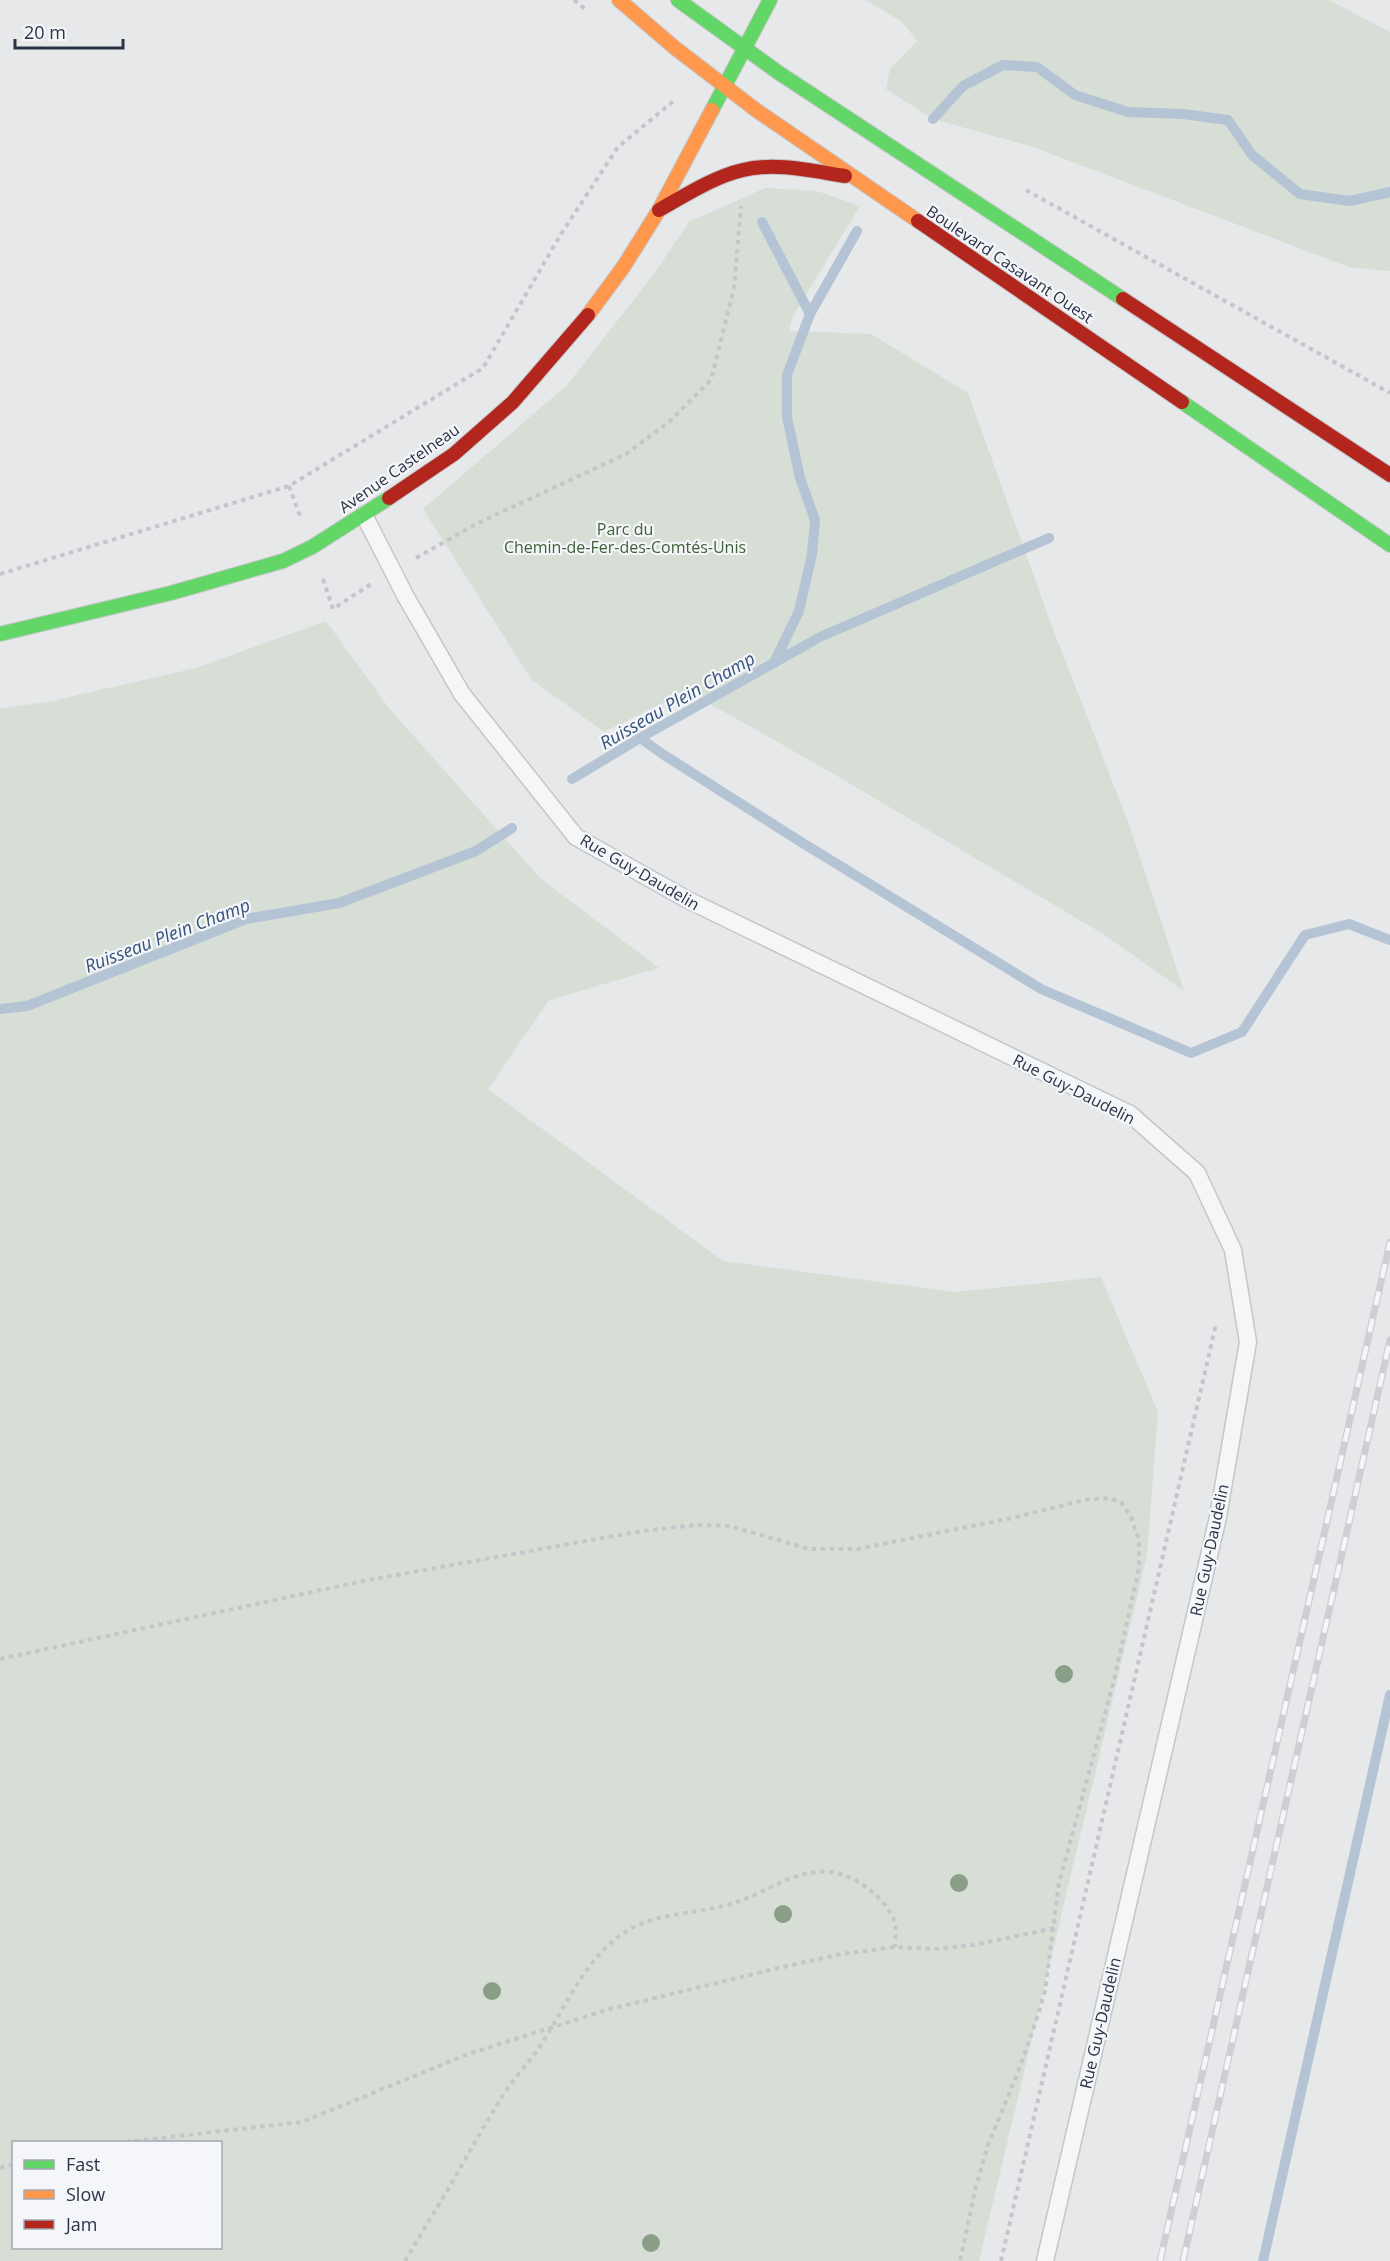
<svg xmlns="http://www.w3.org/2000/svg" width="1390" height="2261" font-family="'Open Sans',sans-serif">
<rect width="100%" height="100%" fill="#e6e8ea"/>
<g fill="#d6ded6" fill-rule="evenodd">
<polygon points="866,0 1329,0 1390,32 1390,271 1349,267 1033,147 933,119 886,89 890,69 917,41 902,22"/>
<polygon points="765,188 817,191 860,206 793,316 789,331 871,334 968,393 1051,624 1130,827 1184,991 1103,934 822,767 687,691 604,732 531,679 423,509 567,385 654,274 689,222"/>
<path d="M326,621l62,86 153,172 118,89 -110,32 -61,89 235,172 231,31 147,-15 57,135 -11,143 -168,706h-979v-1552l52,-8 144,-33zM14,2142h206v106h-206z"/>
</g>
<g fill="none" stroke-linecap="round" stroke-linejoin="round">
<g stroke="#b4c4d5" stroke-width="10">
<polyline points="933,119 963,86 1003,65 1037,67 1075,95 1128,112 1183,114 1228,120 1252,155 1300,194 1350,201 1390,192"/>
<polyline points="762,222 810,314"/>
<polyline points="774,663 799,611 812,554 815,520 800,478 787,417 787,375 810,314 857,231"/>
<polyline points="640,738 664,755 801,842 1041,989 1191,1053 1242,1032 1305,935 1349,924 1390,940"/>
<polyline points="572,779 640,738 820,637 1049,538"/>
<polyline points="0,1009 27,1006 246,919 339,903 476,851 512,828"/>
<polyline points="1263,2261 1390,1695"/>
</g>
<g stroke="#c4c6c8" stroke-width="19">
<polyline id="lane" points="364,515 406,597 462,694 576,837 688,900 1130,1114 1197,1173 1233,1250 1248,1342 1218,1517 1045,2261"/>
</g>
<g stroke="#c4c6c8" stroke-width="16">
<g id="fast">
<polyline points="678,0 779,73 1123,299"/>
<polyline points="712,110 770,0"/>
<polyline points="1182,402 1390,545"/>
<polyline points="0,634 171,593 283,561 312,547 389,498"/>
</g>
</g>
<g stroke="#c4c6c8" stroke-width="16">
<g id="slow">
<polyline points="619,0 675,48 756,110 918,221"/>
<polyline points="588,315 624,266 659,210 712,110"/>
</g>
</g>
<g stroke="#c4c6c8" stroke-width="16">
<g id="jam">
<path d="M659,210c27,-15 54,-33 84,-40 33,-8 69,1 102,6"/>
<polyline points="918,221 1182,402"/>
<polyline points="1123,299 1390,475"/>
<polyline points="389,498 454,454 513,402 588,315"/>
</g>
</g>
<g stroke="#c5c6ca" stroke-width="4" stroke-dasharray="4.5 4.5" stroke-linecap="butt">
<polyline points="574,0 585,9"/>
<polyline points="1026,190 1390,393"/>
<polyline points="289,486 300,516"/>
<polyline points="416,558 476,524 626,454 670,421 711,380 734,288 741,206"/>
<polyline points="0,574 289,486 483,368 561,234 618,147 676,99"/>
<polyline points="323,579 333,609 371,584"/>
<polyline points="0,1659 368,1580 636,1532 695,1525 730,1526 809,1549 858,1549 1012,1518 1084,1500 1110,1498 1122,1503 1131,1517 1139,1541 1139,1568 1113,1684 1059,1883 1045,1991 1037,2018 1018,2072 988,2145 975,2190 960,2261"/>
<polyline points="126,2142 302,2122 468,2054 610,2009 770,1970 841,1954 895,1947 934,1949 974,1945 1055,1928"/>
<polyline points="0,2168 14,2164"/>
<path d="M405,2261c14,-24 28,-47 42,-70 21,-36 40,-72 63,-106 9,-12 19,-23 28,-36 28,-41 48,-96 94,-121 27,-15 73,-15 105,-26 35,-12 64,-38 103,-28 20,5 46,26 54,46 3,7 1,19 1,27"/>
<polyline points="1001,2261 1216,1324"/>
</g>
<use href="#lane" stroke="#f5f6f7" stroke-width="16"/>
<use href="#fast" stroke="#63d668" stroke-width="14"/>
<use href="#slow" stroke="#ff974d" stroke-width="14"/>
<use href="#jam" stroke="#b3261e" stroke-width="14"/>
<g stroke="#cecfd2" stroke-width="7">
<g id="rail">
<polyline points="1160,2261 1390,1242"/>
<polyline points="1183,2261 1390,1340"/>
</g>
</g>
<use href="#rail" stroke="#f4f6f9" stroke-width="4.5" stroke-dasharray="14" stroke-linecap="butt"/>
</g>
<g fill="#8a9e88">
<circle cx="1064" cy="1674" r="9"/>
<circle cx="959" cy="1883" r="9"/>
<circle cx="783" cy="1914" r="9"/>
<circle cx="492" cy="1991" r="9"/>
<circle cx="651" cy="2243" r="9"/>
</g>
<g text-anchor="middle" dominant-baseline="central" stroke-width="4.5" stroke-linejoin="round" paint-order="stroke">
<g font-size="16" fill="#2b3445" stroke="#f4f6f9">
<text transform="translate(1010 264) rotate(34)">Boulevard Casavant Ouest</text>
<text transform="translate(399 468) rotate(-35)">Avenue Castelneau</text>
<text transform="translate(640 872) rotate(30)">Rue Guy-Daudelin</text>
<text transform="translate(1074 1089) rotate(27)">Rue Guy-Daudelin</text>
<text transform="translate(1209 1550) rotate(-78)">Rue Guy-Daudelin</text>
<text transform="translate(1100 2023) rotate(-77)">Rue Guy-Daudelin</text>
</g>
<g font-size="16" fill="#3f6138" stroke="#f4f6f9">
<text x="625" y="529">Parc du<tspan x="625" dy="18">Chemin-de-Fer-des-Comtés-Unis</tspan></text>
</g>
<g font-size="18" font-style="italic" fill="#34527a" stroke="#f4f6f9">
<text transform="translate(677 700) rotate(-30)">Ruisseau Plein Champ</text>
<text transform="translate(167 935) rotate(-21)">Ruisseau Plein Champ</text>
</g>
</g>
<rect x="12" y="2141" width="210" height="108" fill="#f4f6f9" stroke="#a4a8b1" stroke-width="1.5"/>
<rect x="24" y="2160" width="30" height="9" fill="#63d668" stroke="#a4a8b1" stroke-width="1.5"/>
<text x="66" y="2171" font-size="18" fill="#2b3445">Fast</text>
<rect x="24" y="2190" width="30" height="9" fill="#ff974d" stroke="#a4a8b1" stroke-width="1.5"/>
<text x="66" y="2201" font-size="18" fill="#2b3445">Slow</text>
<rect x="24" y="2220" width="30" height="9" fill="#b3261e" stroke="#a4a8b1" stroke-width="1.5"/>
<text x="66" y="2231" font-size="18" fill="#2b3445">Jam</text>
<path d="M15 39v9h108v-9" fill="none" stroke="#2b3445" stroke-width="3"/>
<text x="24" y="39" font-size="18" fill="#2b3445" stroke="#f4f6f9" stroke-width="4.5" paint-order="stroke">20 m</text>
</svg>
